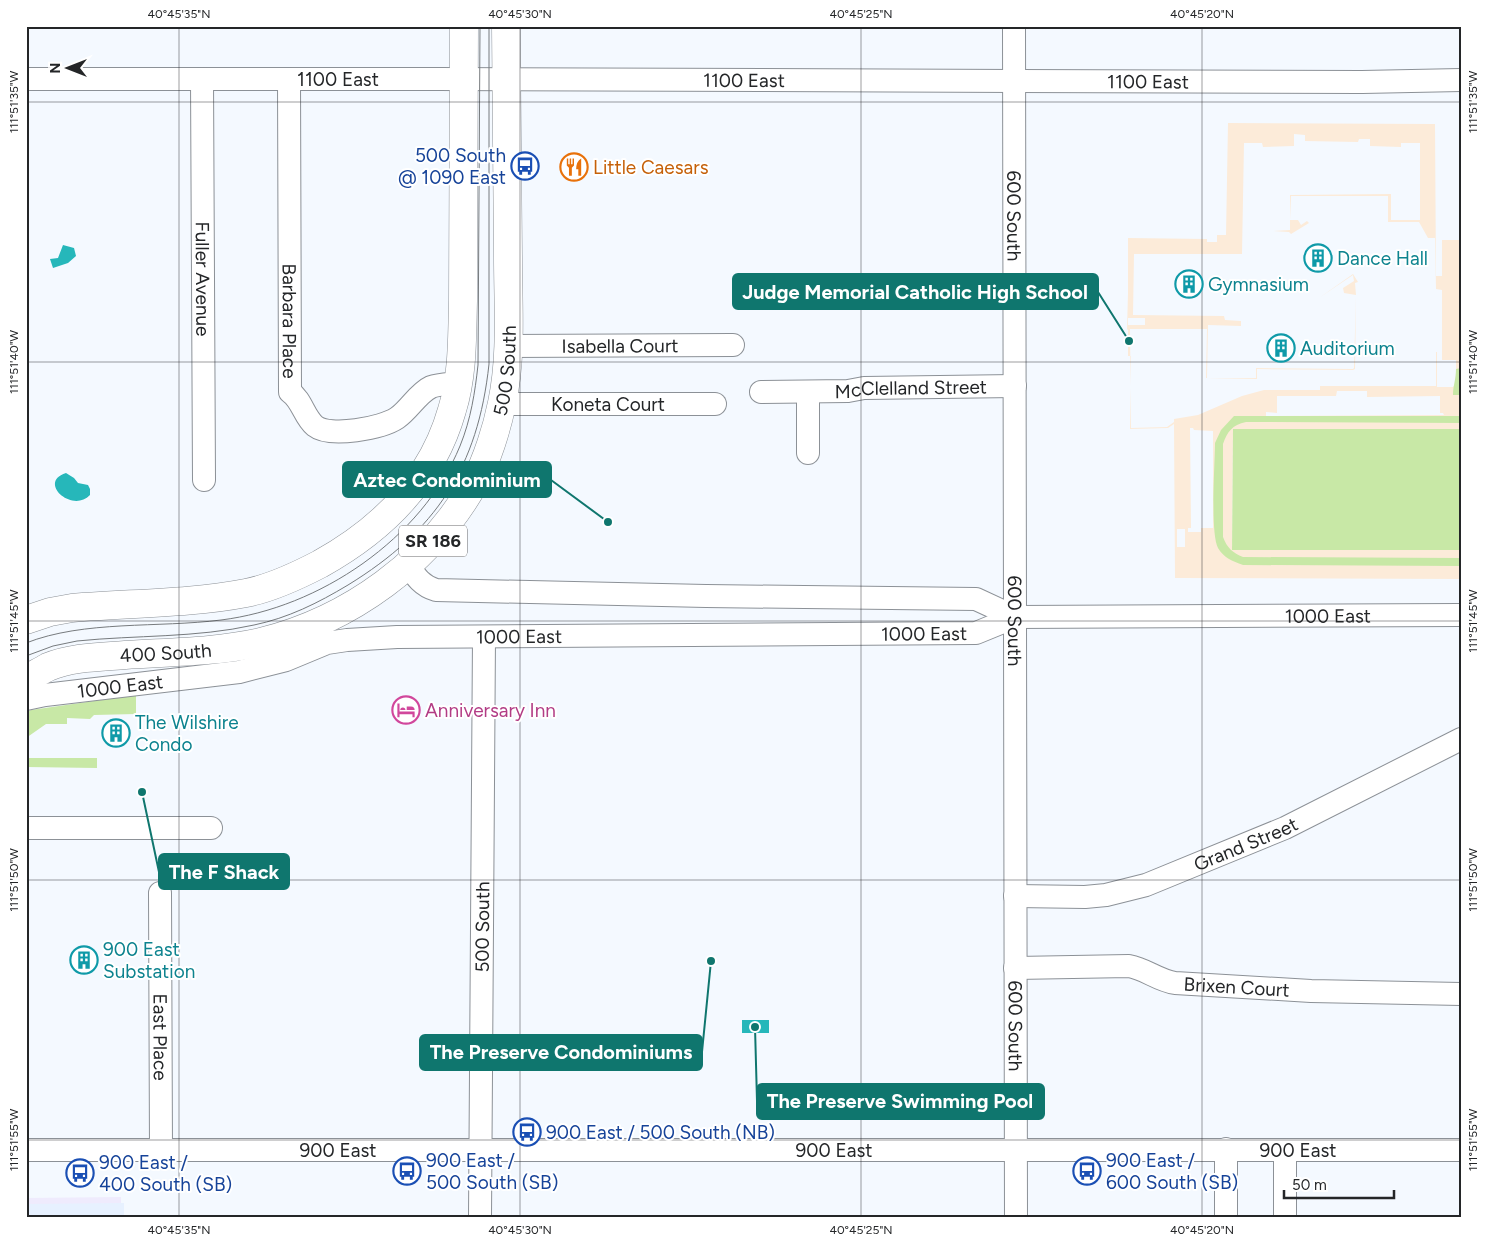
<svg xmlns="http://www.w3.org/2000/svg" width="1487" height="1243" font-family="Figtree,sans-serif">
<rect width="100%" height="100%" fill="#f4f9ff"/>
<polygon fill="#efebfd" points="121,1197 121,1217 26,1217 26,1198"/>
<polygon fill="#e7f1ff" points="124,1203 124,1217 26,1217 26,1204"/>
<path fill="#fcebd9" fill-rule="evenodd" d="M1228,123l207,1 1,152h6v-36h19v189h-228l-1,121h229v29l-286,-1 -1,-154 -6,4 -38,1 1,-73h-3v-26l-1,-1 1,-36v-55l79,1v3h10v-7h9zM1294,134l11,1v6l53,1 1,-3h11v7l31,1v-4h19v77h-29v-26l-101,1v35l-17,1 16,1 2,2 18,-11 -2,-2 -6,4 -3,-5h-8l1,-24h97v26h31l9,16h7l1,51 6,1v62h-6v34h-116v4h-56l-22,6 -44,19 -24,4v3l-7,5 -36,1 -1,-99h77l-1,49 51,1v-10l96,1 2,-1 1,-74 -1,-12 3,-1 -5,-8 -34,24 34,-23 1,6 -11,7 1,5 12,2 -2,73 -1,1 -97,-1v10h-49l1,-53 33,1v-5l-16,-1 -1,-4 -91,-1 1,-61h108l2,-111h18l1,4 31,-1zM1128,318h17v7h-17zM1437,352h5v8h14v23l-3,4h-16zM1337,391h30v6l73,-1v17h3l1,2 -178,1v-4l11,1v-17h59zM1190,428h3l1,2 19,1v97h-12v4h-13v-4h3zM1177,529h8v18h-8z"/>
<g fill="#c8e8a6">
<path d="M1461,368v27h-8c0,-9 3,-16 3,-26z"/>
<path d="M1234,416h227v7l-215,-1c-14,3 -19,10 -23,22v93c4,11 10,16 20,20l218,1v8l-218,-1c-11,-4 -19,-7 -25,-17 -8,-16 -3,-84 -3,-105l6,-13z"/>
<polygon points="1233,429 1461,429 1461,550 1232,550"/>
<polygon points="136,695 136,714 94,715 90,719 67,718 67,724 46,724 26,738 26,712 31,710"/>
<polygon points="26,758 97,758 97,768 26,767"/>
</g>
<g fill="#26b7ba">
<polygon points="63,245 74,248 76,256 68,263 53,268 50,259 58,258"/>
<path d="M66,473l8,5 4,5 10,2 2,4v6c-18,19 -53,-13 -24,-22z"/>
<rect x="742" y="1020" width="27" height="13"/>
</g>
<g fill="none" stroke-linecap="round" stroke-linejoin="round">
<g stroke="#8c9197" stroke-width="24">
<g id="minor">
<path id="s1" d="M1014,26l2,1191"/>
<path id="s2" d="M26,79h410l926,3 99,-2"/>
<path id="s3" d="M202,79l2,401"/>
<path id="s4" d="M289,79l1,313c12,8 14,25 25,34 15,12 67,2 82,-8 12,-8 21,-25 34,-31 8,-3 18,-3 27,-4"/>
<path id="s5" d="M508,346l225,-1"/>
<path id="s6" d="M761,392l87,-1 16,-3 151,-2"/>
<polyline points="808,392 808,453"/>
<path id="s7" d="M502,404h213"/>
<path d="M408,565c8,12 14,21 28,25l270,6 270,3 39,18"/>
<path id="s8" d="M26,699l19,-4 194,-23 47,-12 41,-17 20,-3 50,-3 579,-4 39,-16 446,-2"/>
<polyline points="26,828 211,828"/>
<path id="s9" d="M160,893l1,257"/>
<path id="s10" d="M1015,896l70,1 21,-2 40,-10 139,-57 176,-89"/>
<path id="s11" d="M1015,968l114,-2c17,3 28,14 46,17l136,8 150,3"/>
<path id="s12" d="M26,1150h1435"/>
<path id="s13" d="M480,1217l4,-580"/>
<polyline points="1226,1217 1226,1149"/>
<polyline points="1285,1217 1285,1150"/>
</g>
</g>
<g stroke="#8c9197" stroke-width="29">
<g id="major">
<path d="M26,620l24,-8 22,-4c58,-5 117,-4 174,-15 26,-5 51,-17 74,-29 63,-35 112,-83 132,-154 11,-35 10,-73 11,-109l1,-275"/>
<path id="s14" d="M26,679c7,-4 15,-8 22,-12 24,-10 52,-10 77,-12 46,-3 92,-3 136,-13 89,-22 169,-80 214,-160 12,-22 22,-54 27,-79 10,-47 6,-98 6,-146 -1,-77 -2,-154 -2,-231"/>
</g>
</g>
<use href="#minor" stroke="#fff" stroke-width="22"/>
<use href="#major" stroke="#fff" stroke-width="28"/>
<g stroke="#777b7e" stroke-width="1">
<path d="M26,643c58,-23 133,-15 195,-23 98,-12 201,-81 239,-174 11,-27 15,-54 18,-81l2,-339"/>
<path d="M26,656l27,-10 24,-5c59,-6 119,-3 177,-16 34,-7 64,-22 94,-40 88,-54 130,-118 141,-221v-338"/>
</g>
</g>
<path fill="none" stroke="#242628" stroke-width="1" stroke-opacity="0.45" d="M179,26v1191M520,26v1191M861,26v1191M1202,26v1191M26,102h1435M26,362h1435M26,621h1435M26,880h1435M26,1140h1435"/>
<defs>
<g id="bus-ring" transform="scale(1.4375)"><circle r="9.5" fill="#fff" stroke="#1a4fb4" stroke-width="1.5"/><path d="M-5-6H5V4H4V6H2V4H-2V6H-4V4H-5ZM-3.5-4V0h7V-4ZM-3.5 1.2v1.5H-2V1.2ZM2 1.2v1.5H3.5V1.2Z" fill="#1a4fb4"/></g>
<g id="restaurant-ring" transform="scale(1.4375)"><circle r="9.5" fill="#fff" stroke="#e8710a" stroke-width="1.5"/><path d="M-5-6h1v4h1v-4h1v4h1v-4h1v5L-1.5 .5V6h-2V.5L-5-1ZM5-6V6H3V1.5H1.5Q1.5-4 5-6Z" fill="#e8710a"/></g>
<g id="building-ring" transform="scale(1.4375)"><circle r="9.5" fill="#fff" stroke="#0f9aa8" stroke-width="1.5"/><path d="M-4-6H4V6H1V3H-1V6H-4ZM-2.5-4.3h1.7v1.8h-1.7ZM.8-4.3h1.7v1.8H.8ZM-2.5-1h1.7V.8h-1.7ZM.8-1h1.7V.8H.8Z" fill="#0f9aa8"/></g>
<g id="hotel-ring" transform="scale(1.4375)"><circle r="9.5" fill="#fff" stroke="#d1479c" stroke-width="1.5"/><path d="M-6-4.5h1.5V1H6V5H4.5V3h-9V5H-6ZM-4 0a1.8 1.8 0 1 1 3.6 0ZM.5 0V-2.5h3Q6-2.5 6 0Z" fill="#d1479c"/></g>
</defs>
<g fill-rule="evenodd">
<use href="#bus-ring" x="525" y="166"/>
<use href="#restaurant-ring" x="574" y="167"/>
<use href="#building-ring" x="1318" y="258"/>
<use href="#building-ring" x="1189" y="284"/>
<use href="#building-ring" x="1281" y="348"/>
<use href="#hotel-ring" x="406" y="710"/>
<use href="#building-ring" x="116" y="733"/>
<use href="#building-ring" x="84" y="960"/>
<use href="#bus-ring" x="527" y="1132"/>
<use href="#bus-ring" x="407" y="1171"/>
<use href="#bus-ring" x="1087" y="1171"/>
<use href="#bus-ring" x="80" y="1173"/>
</g>
<g text-anchor="middle" dominant-baseline="central" stroke-width="4" stroke-linejoin="round" paint-order="stroke">
<rect fill="#fff" stroke="#666768" stroke-width="1" x="399" y="525.5" width="68" height="31" rx="4"/>
<g font-size="18" font-weight="bold" fill="#242628">
<text x="433" y="541">SR 186</text>
</g>
<g font-size="19" fill="#242628" stroke="#fff">
<text stroke="none"><textPath href="#s2" startOffset="312">1100 East</textPath></text>
<text stroke="none"><textPath href="#s2" startOffset="718">1100 East</textPath></text>
<text stroke="none"><textPath href="#s2" startOffset="1122">1100 East</textPath></text>
<text stroke="none"><textPath href="#s1" startOffset="190">600 South</textPath></text>
<text stroke="none"><textPath href="#s3" startOffset="200">Fuller Avenue</textPath></text>
<text stroke="none"><textPath href="#s4" startOffset="242">Barbara Place</textPath></text>
<text stroke="none"><textPath href="#s5" startOffset="112">Isabella Court</textPath></text>
<text stroke="none"><textPath href="#s14" startOffset="631">500 South</textPath></text>
<text stroke="none"><textPath href="#s6" startOffset="150">McClelland Street</textPath></text>
<text stroke="none"><textPath href="#s7" startOffset="106">Koneta Court</textPath></text>
<text stroke="none"><textPath href="#s8" startOffset="1312">1000 East</textPath></text>
<text stroke="none"><textPath href="#s1" startOffset="595">600 South</textPath></text>
<text stroke="none"><textPath href="#s8" startOffset="905">1000 East</textPath></text>
<text stroke="none"><textPath href="#s8" startOffset="500">1000 East</textPath></text>
<text stroke="none"><textPath href="#s14" startOffset="144">400 South</textPath></text>
<text stroke="none"><textPath href="#s8" startOffset="95">1000 East</textPath></text>
<text stroke="none"><textPath href="#s10" startOffset="240">Grand Street</textPath></text>
<text stroke="none"><textPath href="#s13" startOffset="290">500 South</textPath></text>
<text stroke="none"><textPath href="#s11" startOffset="225">Brixen Court</textPath></text>
<text stroke="none"><textPath href="#s1" startOffset="1000">600 South</textPath></text>
<text stroke="none"><textPath href="#s9" startOffset="144">East Place</textPath></text>
<text stroke="none"><textPath href="#s12" startOffset="808">900 East</textPath></text>
<text stroke="none"><textPath href="#s12" startOffset="312">900 East</textPath></text>
<text stroke="none"><textPath href="#s12" startOffset="1272">900 East</textPath></text>
</g>
<g font-size="19" fill="#164399" stroke="#fff" text-anchor="start">
<text x="506" y="155" text-anchor="end">500 South<tspan x="506" dy="22">@ 1090 East</tspan></text>
<text x="546" y="1132">900 East / 500 South (NB)</text>
<text x="426" y="1160">900 East /<tspan x="426" dy="22">500 South (SB)</tspan></text>
<text x="1106" y="1160">900 East /<tspan x="1106" dy="22">600 South (SB)</tspan></text>
<text x="99" y="1162">900 East /<tspan x="99" dy="22">400 South (SB)</tspan></text>
</g>
<g font-size="19" fill="#c56008" stroke="#fff" text-anchor="start">
<text x="593" y="167">Little Caesars</text>
</g>
<g font-size="19" fill="#0d838f" stroke="#fff" text-anchor="start">
<text x="1337" y="258">Dance Hall</text>
<text x="1208" y="284">Gymnasium</text>
<text x="1300" y="348">Auditorium</text>
<text x="135" y="722">The Wilshire<tspan x="135" dy="22">Condo</tspan></text>
<text x="103" y="949">900 East<tspan x="103" dy="22">Substation</tspan></text>
</g>
<g font-size="19" fill="#b23c85" stroke="#fff" text-anchor="start">
<text x="425" y="710">Anniversary Inn</text>
</g>
</g>
<path fill="none" stroke="#0f766e" stroke-width="2" d="M1129 341L1098 292M608 522L551 480M142 792L159 872M711 961L702 1052M755 1027L757 1101"/>
<g fill="#0f766e" stroke="#fff" stroke-width="2">
<circle cx="1129" cy="341" r="5"/>
<circle cx="608" cy="522" r="5"/>
<circle cx="142" cy="792" r="5"/>
<circle cx="711" cy="961" r="5"/>
<circle cx="755" cy="1027" r="5"/>
</g>
<g fill="#0f766e" stroke="#0f766e" stroke-width="2">
<rect x="733" y="274" width="365" height="35" rx="5"/>
<rect x="343" y="462" width="208" height="35" rx="5"/>
<rect x="159" y="854" width="130" height="35" rx="5"/>
<rect x="420" y="1035" width="282" height="35" rx="5"/>
<rect x="757" y="1084" width="287" height="35" rx="5"/>
</g>
<g font-size="20" text-anchor="middle" font-weight="bold" fill="#fff">
<text x="915" y="299">Judge Memorial Catholic High School</text>
<text x="447" y="487">Aztec Condominium</text>
<text x="224" y="879">The F Shack</text>
<text x="561" y="1059">The Preserve Condominiums</text>
<text x="900" y="1108">The Preserve Swimming Pool</text>
</g>
<rect width="1487" height="1243" fill="none" stroke="#ffffff" stroke-width="55"/>
<g transform="translate(68 68) rotate(270)" stroke="#ffffff" stroke-width="4" paint-order="stroke">
<path d="M0-4L9 19L0 12L-9 19Z" fill="#242628"/>
<text y="-8" font-size="14" font-weight="bold" text-anchor="middle" fill="#242628">N</text>
</g>
<path d="M1284 1190v8h110v-8" fill="none" stroke="#242628" stroke-width="2.5"/>
<text x="1292" y="1190" font-size="15" fill="#242628" stroke="#ffffff" stroke-width="4" paint-order="stroke">50 m</text>
<rect x="28" y="28" width="1432" height="1188" fill="none" stroke="#242628" stroke-width="2"/>
<g font-size="12" text-anchor="middle" fill="#242628">
<text x="179" y="18">40°45'35"N</text>
<text x="520" y="18">40°45'30"N</text>
<text x="861" y="18">40°45'25"N</text>
<text x="1202" y="18">40°45'20"N</text>
<text transform="translate(1473 102) rotate(-90)" y="4">111°51'35"W</text>
<text transform="translate(14 102) rotate(-90)" y="4">111°51'35"W</text>
<text transform="translate(1473 362) rotate(-90)" y="4">111°51'40"W</text>
<text transform="translate(14 362) rotate(-90)" y="4">111°51'40"W</text>
<text transform="translate(1473 621) rotate(-90)" y="4">111°51'45"W</text>
<text transform="translate(14 621) rotate(-90)" y="4">111°51'45"W</text>
<text transform="translate(1473 880) rotate(-90)" y="4">111°51'50"W</text>
<text transform="translate(14 880) rotate(-90)" y="4">111°51'50"W</text>
<text transform="translate(1473 1140) rotate(-90)" y="4">111°51'55"W</text>
<text transform="translate(14 1140) rotate(-90)" y="4">111°51'55"W</text>
<text x="179" y="1234">40°45'35"N</text>
<text x="520" y="1234">40°45'30"N</text>
<text x="861" y="1234">40°45'25"N</text>
<text x="1202" y="1234">40°45'20"N</text>
</g>
</svg>
